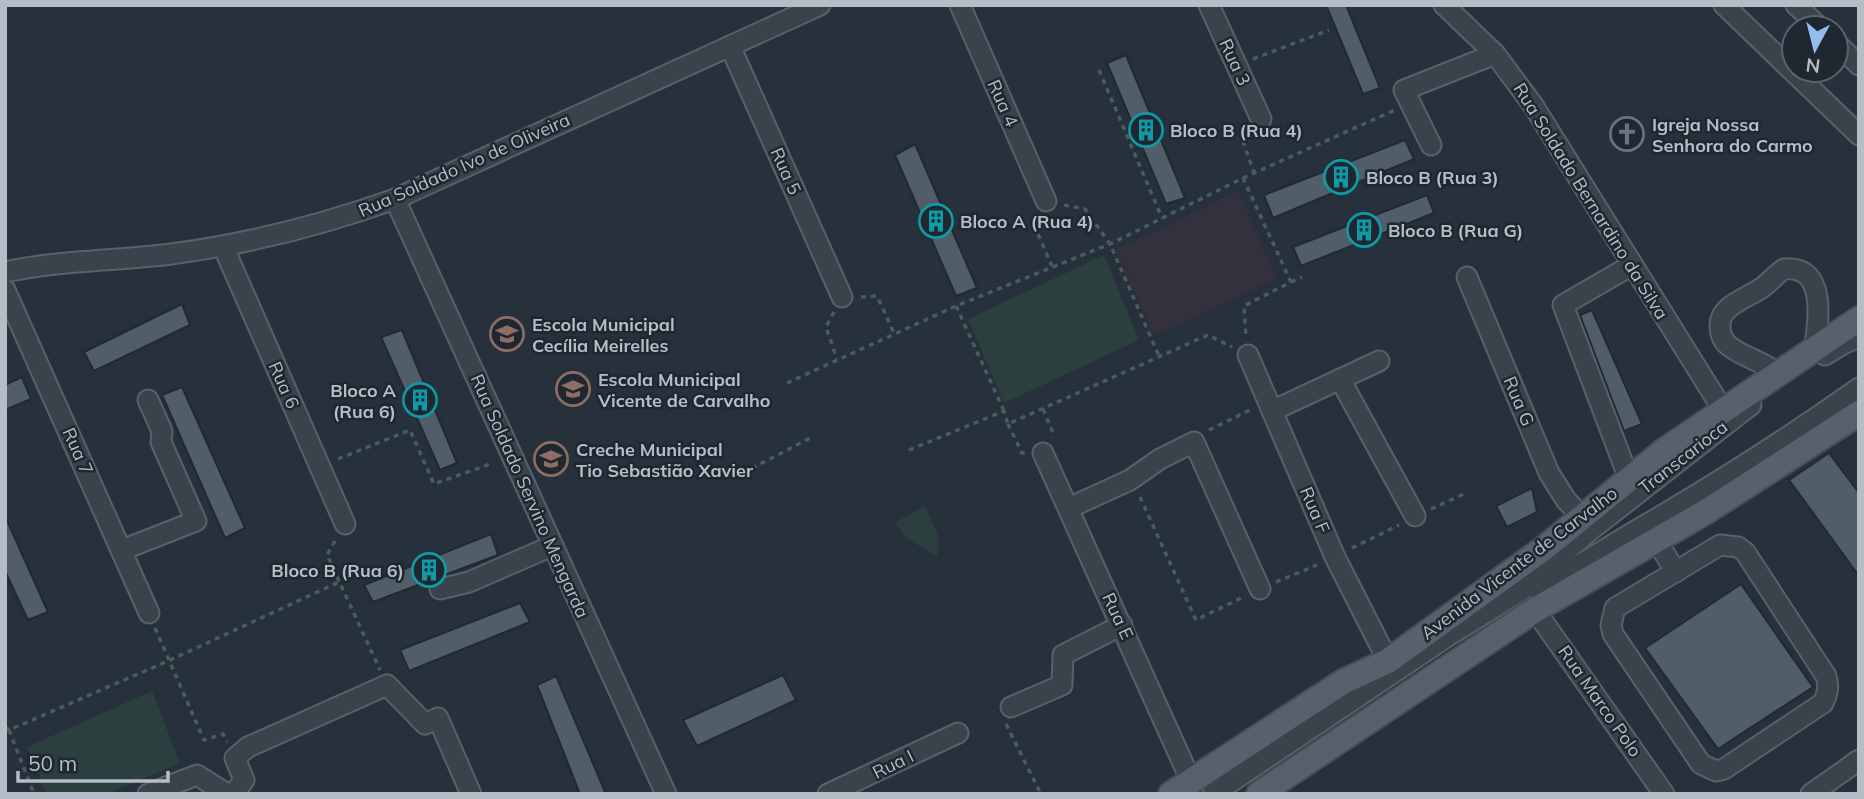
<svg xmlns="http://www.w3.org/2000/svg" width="1864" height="799" font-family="Mulish,sans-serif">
<rect width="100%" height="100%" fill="#26313b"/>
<polygon fill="#32313d" points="1238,191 1277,279 1154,336 1115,250"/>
<g fill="#2b3f3e">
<polygon points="1104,255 1139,340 1004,403 968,319"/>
<polygon points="925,506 939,538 937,557 905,537 895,522"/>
<polygon points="152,691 180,763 107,794 47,794 27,747"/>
</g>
<g fill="#515d69" stroke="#212932" stroke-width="2">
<polygon points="1326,5 1346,5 1380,88 1363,94"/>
<polygon points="1126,55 1185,198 1166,204 1107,63"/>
<polygon points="1405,140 1414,159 1273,218 1264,195"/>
<polygon points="915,144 977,288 956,296 895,155"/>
<polygon points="1427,195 1434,213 1301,266 1293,247"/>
<polygon points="182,304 190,325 94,371 84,352"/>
<polygon points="1592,310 1642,424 1624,431 1580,315"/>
<polygon points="402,330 457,463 440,470 381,337"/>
<polygon points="22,377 31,399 5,410 5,385"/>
<polygon points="182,387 245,528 225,538 162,395"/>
<polygon points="1829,453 1859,493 1859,576 1789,480"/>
<polygon points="1532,488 1537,512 1507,527 1496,506"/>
<polygon points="5,516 48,612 28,620 5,571"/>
<polygon points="491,534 498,555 373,602 364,585"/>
<polygon points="1741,584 1813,687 1718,749 1645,648"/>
<polygon points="520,603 530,622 409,671 400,650"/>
<polygon points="783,675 796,700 697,746 683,720"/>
<polygon points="556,676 606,794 580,794 537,685"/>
</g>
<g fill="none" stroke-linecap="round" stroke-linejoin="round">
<g stroke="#586069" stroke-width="23">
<g id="minor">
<polyline points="960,5 1046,201"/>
<polyline points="1209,5 1261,119"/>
<polyline points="1444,5 1495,54 1533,105 1723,410"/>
<polyline points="1724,5 1859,135"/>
<polyline points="1796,5 1820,28"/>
<polyline points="1836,43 1859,65"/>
<polyline points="730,46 842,297"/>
<polyline points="1431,145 1404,90 1495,54"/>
<polyline points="395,199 666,794"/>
<polyline points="223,246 345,524"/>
<path d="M5,272c55,-12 111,-11 166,-18 77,-10 151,-29 224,-55l425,-194"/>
<polyline points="1467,277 1549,473 1566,500 1582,517"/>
<polyline points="5,290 149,613"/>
<polyline points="1248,355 1335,557 1388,661"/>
<polyline points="1825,355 1843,344 1859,337"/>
<path d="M1777,373c-15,-12 -34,-16 -48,-27 -6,-5 -9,-12 -9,-20 -1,-21 28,-28 43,-39 7,-5 13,-13 21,-18 43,-5 35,53 30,80"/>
<polyline points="1340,379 1415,516"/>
<polyline points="1272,411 1379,361"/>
<polyline points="1043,453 1191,781"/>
<polyline points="1629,479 1563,305 1632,265"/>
<polyline points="1069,508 1130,480 1160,459 1194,442 1260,589"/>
<polyline points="1656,540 1676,572"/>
<path d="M1720,545l18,2 7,5 81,124c3,10 2,17 -3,27l-99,66 -8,2 -15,-7 -88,-130 -2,-9 4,-17z"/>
<polyline points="122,550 196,521 161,442 162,431 148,400"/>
<path d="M1534,587c36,-14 69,-37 103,-57 76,-44 150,-91 222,-142"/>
<polyline points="440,589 469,582 552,546"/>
<polyline points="1535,610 1664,794"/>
<polyline points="1011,707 1062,685 1063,655 1122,625"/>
<polyline points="148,794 197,775 227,794"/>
<polyline points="234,794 244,780 235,758 248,747 387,685 425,724 438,718 471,794"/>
<polyline points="828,794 958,733"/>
<polyline points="1213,794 1448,636 1519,592 1588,532 1751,405"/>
<polyline points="1811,794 1859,760"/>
</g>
</g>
<g stroke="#464e57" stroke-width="28">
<g id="major">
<polyline points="1171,794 1343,682 1388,661 1543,549 1665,450 1859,319"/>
<polyline points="1259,794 1535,610 1707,511 1859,413"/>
</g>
</g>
<g stroke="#4a5c5d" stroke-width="3.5" stroke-dasharray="5 5" stroke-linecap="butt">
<polyline points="1253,59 1329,30"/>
<polyline points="1099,70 1162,218"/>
<polyline points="1249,133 1243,141 1254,173"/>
<polyline points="1243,178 1291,282 1244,306 1246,336"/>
<polyline points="1064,205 1085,209 1110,244 1159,356"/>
<polyline points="1038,216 1034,225 1052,266"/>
<polyline points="1291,282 1302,277"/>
<polyline points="861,297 877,296 894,333"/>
<polyline points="956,306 1004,411"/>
<polyline points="834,312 826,327 837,359"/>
<polyline points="787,383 956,306 1110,244 1243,178 1395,110"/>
<polyline points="1043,409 1054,435 1053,437"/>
<polyline points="1008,424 1022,453 1026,453"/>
<polyline points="1209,430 1252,409"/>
<polyline points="909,450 1004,411 1008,424 1208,335 1232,347"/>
<polyline points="338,459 410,430 434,484 493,463"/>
<polyline points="743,473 814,436"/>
<polyline points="1140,497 1196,620 1243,597"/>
<polyline points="1431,509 1464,494"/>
<polyline points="335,541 327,555 380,670"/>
<polyline points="1352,548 1399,525"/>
<polyline points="1276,582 1317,565"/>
<polyline points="155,628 204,740 223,734 227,742"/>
<polyline points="1006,724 1041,794"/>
<polyline points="5,727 9,730 168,661 339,582"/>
<polyline points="9,730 34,794"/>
</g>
<use href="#minor" stroke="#3a424b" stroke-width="19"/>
<use href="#major" stroke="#58616b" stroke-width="24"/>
</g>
<defs>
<g id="building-ring" transform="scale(1.75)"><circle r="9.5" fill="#1f2730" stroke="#0f9aa8" stroke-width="1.5"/><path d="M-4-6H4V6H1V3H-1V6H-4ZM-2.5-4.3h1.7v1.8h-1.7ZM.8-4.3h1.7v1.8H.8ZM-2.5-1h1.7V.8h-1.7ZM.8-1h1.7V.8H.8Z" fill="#0f9aa8"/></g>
<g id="church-ring" transform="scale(1.75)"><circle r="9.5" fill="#1f2730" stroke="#6b7280" stroke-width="1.5"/><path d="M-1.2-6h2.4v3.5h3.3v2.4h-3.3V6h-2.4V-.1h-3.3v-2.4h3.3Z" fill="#6b7280"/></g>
<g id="school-ring" transform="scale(1.75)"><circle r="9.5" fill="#1f2730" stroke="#8d6e63" stroke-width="1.5"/><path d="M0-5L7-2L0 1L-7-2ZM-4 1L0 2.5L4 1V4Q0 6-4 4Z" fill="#8d6e63"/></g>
</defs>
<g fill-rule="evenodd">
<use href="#building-ring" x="1146" y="130"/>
<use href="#church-ring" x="1627" y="134"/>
<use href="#building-ring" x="1341" y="177"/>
<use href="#building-ring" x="936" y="221"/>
<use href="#building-ring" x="1364" y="230"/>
<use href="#school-ring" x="507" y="334"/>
<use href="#school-ring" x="573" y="389"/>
<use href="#building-ring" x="420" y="400"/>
<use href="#school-ring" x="551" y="459"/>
<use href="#building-ring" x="429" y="570"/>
</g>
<g text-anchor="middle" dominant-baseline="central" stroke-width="5" stroke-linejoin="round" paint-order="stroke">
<g font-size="18" fill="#b5bdc7" stroke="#1f2730">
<text transform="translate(1235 62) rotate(65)">Rua 3</text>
<text transform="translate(1003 103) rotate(66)">Rua 4</text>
<text transform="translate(464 165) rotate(-24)">Rua Soldado Ivo de Oliveira</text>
<text transform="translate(786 171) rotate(66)">Rua 5</text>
<text transform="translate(1591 201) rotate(58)">Rua Soldado Bernardino da Silva</text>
<text transform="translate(284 385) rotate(66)">Rua 6</text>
<text transform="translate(1519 401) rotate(67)">Rua G</text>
<text transform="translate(78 451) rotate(66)">Rua 7</text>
<text transform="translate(1683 457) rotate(-38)">Transcarioca</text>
<text transform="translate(530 496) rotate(66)">Rua Soldado Servino Mengarda</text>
<text transform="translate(1315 510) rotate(67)">Rua F</text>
<text transform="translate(1519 563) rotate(-37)">Avenida Vicente de Carvalho</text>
<text transform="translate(1118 616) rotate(65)">Rua E</text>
<text transform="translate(1600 701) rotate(55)">Rua Marco Polo</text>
<text transform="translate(893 764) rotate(-26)">Rua I</text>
</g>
<g font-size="18" font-weight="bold" fill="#b5bdc7" stroke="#1f2730" text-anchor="start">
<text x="1652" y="124">Igreja Nossa<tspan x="1652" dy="21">Senhora do Carmo</tspan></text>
<text x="1170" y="130">Bloco B (Rua 4)</text>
<text x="1366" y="177">Bloco B (Rua 3)</text>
<text x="960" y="221">Bloco A (Rua 4)</text>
<text x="1388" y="230">Bloco B (Rua G)</text>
<text x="532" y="324">Escola Municipal<tspan x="532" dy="21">Cecília Meirelles</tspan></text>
<text x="598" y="379">Escola Municipal<tspan x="598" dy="21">Vicente de Carvalho</tspan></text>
<text x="396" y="390" text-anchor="end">Bloco A<tspan x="396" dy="21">(Rua 6)</tspan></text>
<text x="576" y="449">Creche Municipal<tspan x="576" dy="21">Tio Sebastião Xavier</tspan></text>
<text x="404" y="570" text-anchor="end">Bloco B (Rua 6)</text>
</g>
</g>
<rect width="1864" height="799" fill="none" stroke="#b5bdc7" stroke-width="14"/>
<g transform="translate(1815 49) rotate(187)"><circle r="33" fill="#1f2730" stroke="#5b636c" stroke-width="2"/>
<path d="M0-5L12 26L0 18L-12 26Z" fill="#93bdee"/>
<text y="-10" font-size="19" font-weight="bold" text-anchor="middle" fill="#b5bdc7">N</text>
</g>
<path d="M18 771v10h150v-10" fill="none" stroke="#b5bdc7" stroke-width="3.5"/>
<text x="28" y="771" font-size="21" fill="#b5bdc7" stroke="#1f2730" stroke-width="5" paint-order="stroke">50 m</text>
</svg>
